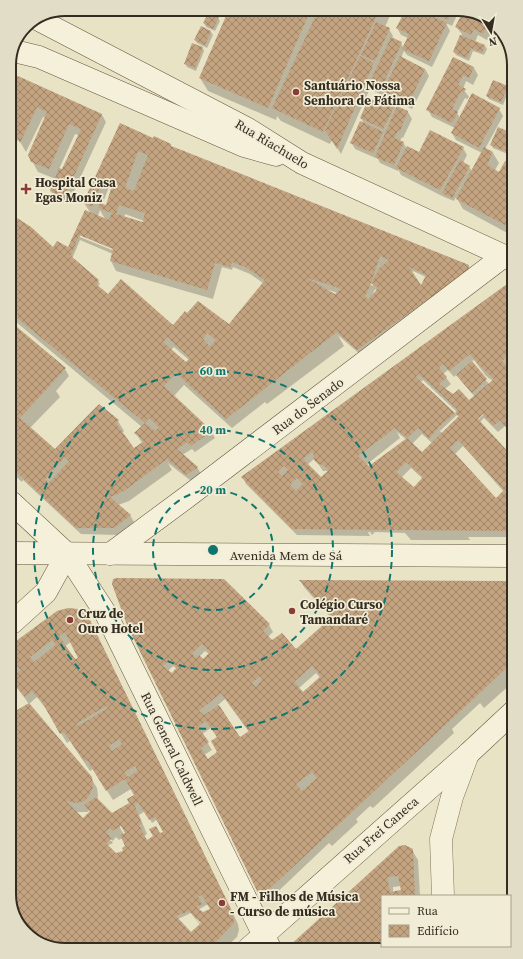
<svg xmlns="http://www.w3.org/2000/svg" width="523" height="959" font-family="'Source Serif 4',serif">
<defs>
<pattern id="building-cross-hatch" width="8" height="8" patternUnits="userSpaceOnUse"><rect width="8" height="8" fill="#c3a380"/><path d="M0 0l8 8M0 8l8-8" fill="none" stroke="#9f8568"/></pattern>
</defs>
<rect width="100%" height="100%" fill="#e9e3c6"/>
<g fill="#0003" fill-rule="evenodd">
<polygon points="211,9 314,9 317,15 320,9 393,9 385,27 389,29 393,36 392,39 401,43 403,47 408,38 401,35 397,28 407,9 460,9 452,26 446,23 450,31 432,67 407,55 404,51 401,58 425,69 429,76 412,109 388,97 385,93 384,96 374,91 371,86 341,154 332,140 330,144 281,121 277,116 276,120 208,91 200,78 227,15"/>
<polygon points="465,10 492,20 496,25 487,40 478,35 475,42 485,46 487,49 484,55 473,51 469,61 456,55 454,52 462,34 456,27"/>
<polygon points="218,18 220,21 215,31 206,27 204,23"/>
<polygon points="202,27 211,32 213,35 207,48 197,43 195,40"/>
<polygon points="203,48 204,51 196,71 187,67 185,63"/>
<polygon points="454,58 474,68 478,75 473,85 466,81 463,89 469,97 467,99 465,98 457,113 460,118 499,109 503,116 485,149 493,153 499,163 495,170 500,173 505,163 510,165 511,235 463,209 456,197 454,201 444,197 401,175 398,169 398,171 380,163 378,159 355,149 351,142 364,124 361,118 383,106 394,106 397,109 397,107 408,112 412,119 403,138 402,137 400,141 403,142 407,149 419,153 463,148 467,155 463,163 469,167 472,171 482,153 456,140 452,133 455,128 432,117 428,110"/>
<path d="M9,73l93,42 4,7 -38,82 -13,-6 -4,-7 5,-12 -18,-7 -9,-17 17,-37 -3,-1 -17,35 -7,-12 -8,5 -1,-4 -1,-21 5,-11 -5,-3zM75,134l4,1 -17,36 -3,-2z"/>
<polygon points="507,87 509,90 503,105 489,99 487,96"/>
<path d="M120,124l33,15 18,6 1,3 296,117 4,7 -110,84 -24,-21 6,11 -77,58 -2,-2 -33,26 -48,-43 -10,11 37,35 4,7 -20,14 -3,-3 -10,6 15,12 4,7 -10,7 -23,-18 4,7 -43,31 -11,4 12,10 4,7 -16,13 -37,-1 -58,-54 -1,2 -11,-10 -1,-136 55,33 4,7 -13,15 4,6 -30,31 28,25 60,-32 6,10 -2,2 12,16 9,-6 -3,-3 -4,-7 6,-6 -132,-110v-106l3,6 41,31 14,1 22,-37 -6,-9zM109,187l3,2 -5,18 -5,-2zM100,210l5,9 -7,-3zM125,214l19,7 1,3 -21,-6zM80,234l38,16 -1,2 -37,-15zM80,240l33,14 -2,7 5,10 97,28 9,-32 10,3 1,-3 17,7 13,9 -34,42 -56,1 -65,-31 -10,-9 2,-2 -2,-3 -26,-22zM413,271l13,6 -5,10 -9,-13zM367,279l6,4v3l-7,-5zM325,289l13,4v5zM375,289l2,2 -5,5zM174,347l15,13 -3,3 -15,-13z"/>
<polygon points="498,128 510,133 510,155 493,148 491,145"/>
<path d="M511,287v76l-4,4 4,4 1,64 -7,-9 -7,6 -14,-14 -4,4 32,36v79h-44l2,3h-59l-6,-7 -30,-1 -3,3 -2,-3h-2l2,4 -73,-1 -51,-51 -3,-7zM474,360l12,16 7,5 -4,3 -18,-22zM448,370l6,7 3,-3 5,8 13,15 -6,5 -17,-7 -7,-6 6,-5 -8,-10zM423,380l34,32 -2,2 -35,-31zM484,412l1,1 -8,8v-2zM457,415l2,2 -17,16 -2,-2zM397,432l10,8 -38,28 -3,-3 34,-27zM422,434l10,9 -10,10 -10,-9zM463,446l41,46 -8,7 -42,-44zM314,459h1l8,12h6l-8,8 -14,-14zM411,468l12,11 -9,10 -13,-11z"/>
<path d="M301,581l211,1 1,100 -29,26 -4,-5 -28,26 2,4 -81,75 -3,-2 -14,13 2,3 -26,24 -3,-3 -61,58 -5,-1 -4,-8 -130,-268 140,1 4,7 -5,5 4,5 27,11 33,-34 -28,-32zM205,651l4,3 -6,7 -4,-4zM173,666l4,3 -5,6 -4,-4zM316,673l4,5 -18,15 -3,-5zM225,699l24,33 -9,6 -22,-33zM211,728l7,10 1,14 -11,8 -4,-5 8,-5 -10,-16z"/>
<polygon points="12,589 16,601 15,606 12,610"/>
<path d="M87,616l151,308 1,6 -2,7 -12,11 -163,2 -28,-10 -21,-24 -1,-202 79,64 6,10 1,8 -1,3 15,16 19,-12 4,-8 -4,-6 -18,11 -20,-31 -3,2 -20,-30 -3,2 -21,-34 -9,-12 -8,7 -17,-23v-35zM71,642l8,16 -4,3 -10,-15zM92,809l-9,11 -8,-8h12zM145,811l7,12 6,-4 6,13 -17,9 -3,-5 3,-2 -8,-19zM119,821l7,12 -2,2 -7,-13zM116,837l3,3 3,-2 5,9 -2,9 -9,-1 -9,-9 6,-3 -1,-2h-2v-3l3,3zM208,904l3,6 -8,3 -5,-3zM191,913l9,12 -9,8 -13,-14zM196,919h2l7,7 -2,1zM31,925l7,11 -2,1 -6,-11z"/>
<path d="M412,850l6,10 2,36h-38v50h40l-133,2zM401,886l1,5 -9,2v-6z"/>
</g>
<g fill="url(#building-cross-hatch)" fill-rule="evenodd">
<polygon points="229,9 311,9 268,108 199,78"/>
<polygon points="319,9 380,9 323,132 272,108"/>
<polygon points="406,9 417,9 447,23 429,61 402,49 409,34 396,28"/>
<polygon points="424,9 453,9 448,20"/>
<polygon points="464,10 491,20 483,34 474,29 471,35 455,27"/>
<polygon points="209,12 219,17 213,29 203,23"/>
<polygon points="376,22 390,28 375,61 361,55"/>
<polygon points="201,26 211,31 205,45 194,40"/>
<polygon points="460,35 485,45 482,53 471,48 467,58 453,52"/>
<polygon points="391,37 402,42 381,89 369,84"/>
<polygon points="192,43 203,47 195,68 184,64"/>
<polygon points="360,56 374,63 337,149 325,130"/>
<polygon points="400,56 425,69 409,103 383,91"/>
<polygon points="453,57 474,67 469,78 463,75 458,85 466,89 463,93 461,91 452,109 458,112 452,123 426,110"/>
<polygon points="9,72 102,114 64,198 50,191 59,168 62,169 81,129 69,124 49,169 31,162 28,155 47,112 37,107 20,143 17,137 10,142 9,118 16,103 9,100"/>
<polygon points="493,80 508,86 501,102 486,96"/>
<polygon points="472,93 500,108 479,148 451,133"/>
<polygon points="369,98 383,105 385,100 395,105 383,129 360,118"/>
<polygon points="397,106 408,111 400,131 398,131 394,138 404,142 394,165 375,157"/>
<polygon points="360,121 383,132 373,153 350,143"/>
<path d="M120,123l33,15 1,-2 17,8v2l8,3 290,116 -1,6 -111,79 -20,-18 -111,87 -50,-46 -12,13 48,45 -21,15 -4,-4 -10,7 21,18 -12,8 -19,-16 -43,32 -14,6 21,18 -17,13h-38l-65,-61 -1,-133 7,-7 49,41 -46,50 35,31 44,-45 20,16 -3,3 18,25 10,-7 -10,-8 11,-10 -135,-111v-103l4,7 17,11 22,20 4,-6 11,6 17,-37 24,10 3,-7 -14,-5 2,-5 6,2 7,-23 -9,-4 -12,29 -9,-4zM138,151l10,4 -14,36 -9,-3zM119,205l26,8 -2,9 -27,-8zM79,235l34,14 -3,12 97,29 8,-27 15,4 2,-5 13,5 20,13 -36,44 -31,-23 -11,12 -2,-2 -12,14 -52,-46 -13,15 -12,-10 3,-4 -28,-24zM380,256l9,4 -10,9 -8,14zM409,267l17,8 -5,10zM307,278l23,7 11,4 -6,5zM371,283l7,5 -9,11 -4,-2zM207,333l9,7 -6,7 -7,-8zM167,337l23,21 -4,4 -23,-20zM149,418l10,9 -4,4 -10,-8zM65,457l4,4 -20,22 -4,-4z"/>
<polygon points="498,127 510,132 510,153 490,145"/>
<polygon points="430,130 464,147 440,190 396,168 407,146 419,152"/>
<polygon points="484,147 493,152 487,165 499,172 505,161 510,164 510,215 505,225 456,199"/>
<polygon points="460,160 470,166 452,198 442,193"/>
<path d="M507,284l4,2v67l-9,8 9,9 1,65 -12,-15 -7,6 -10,-12 -5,5 34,37v75l-220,-2 -51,-52zM470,354l10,12 14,13 -25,21 -10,-11 -6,5 -14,-10 8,-7 -8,-9 4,-4 6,7zM418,374l8,6 32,30 -3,3 -39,-36zM455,413l4,3 -37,36 -15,-14 11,-10 11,11 10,-12zM395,428l12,10 -38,28 -11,-10zM458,440l46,50 -8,8 -46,-50zM313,452l1,8 4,4 5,1 6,5 -8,7 -18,-18 7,-6zM406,462l17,15 -9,10 -18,-15zM284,466l4,4 -6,6 -4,-4zM297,478l6,6 -7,7 -6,-6z"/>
<polygon points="472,361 487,379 472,393 456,375"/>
<polygon points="512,436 512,447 507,441"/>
<path d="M117,578l107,1 46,45 -7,7 9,9 10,-7 14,16 36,-32 -33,-37 213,1 1,81 -250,233 -5,-2 -131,-268 -15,-41 1,-5zM202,644l8,8 -7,7 -4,-4 -3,3 -4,-5zM169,660l8,7 -5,6 -9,-7zM312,666l9,10 -18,16 -9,-10zM260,676l2,3 -6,8 -4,-4zM221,693l28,38 -9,6 -21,-32 -15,10 -5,-4zM206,721l11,16 -6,4 6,11 -9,7 -7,-11 8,-6 -11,-15zM312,772l5,6 -15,13 -6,-7z"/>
<path d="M68,608l10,1 6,3 4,4 145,297 1,10 -24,25 -148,2 -28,-10 -1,-1 4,-3 -2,-4 -5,4 -17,-20v-81l2,-1 -2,-2 -1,-119 17,-10 63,74 1,9 -1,4 -4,7 -3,4 -9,2 -10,-2 17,17 7,-7 -6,-6 12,-8 16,16 17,-10 -2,-4 7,-4 -9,-16 -19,12 -19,-31 -3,1 -20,-29 -4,2 -18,-32 -10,-11 -7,6 -13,-15v-5l9,-7 -5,-5 -4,4v-25l45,-33zM65,632l13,26 -3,1 -16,-23zM52,640l4,5 -22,17 -4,-5zM106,706l2,2 -30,18 -2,-2zM119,739l3,5 -10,7 -3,-5zM135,766l3,5 -10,6 -4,-5zM138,802l11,18 6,-3 8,15 -3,1 -4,-7 -7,3 4,7 -6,4 -8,-15 3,-1 -8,-20zM121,826l4,7 -5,2 5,11 -3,2 1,3 -7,2 -10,-10 6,-4 -6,-7 4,-4 2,3zM202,895l8,14 -7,3 -7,-5 6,-3 -4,-8zM189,911l12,12 -10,9 -15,-16z"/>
<path d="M405,845l8,4 2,47h-33v51l-95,1 112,-102zM398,876l3,14 -11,2 -3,-15z"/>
<polygon points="514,892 514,897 510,908 510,896"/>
</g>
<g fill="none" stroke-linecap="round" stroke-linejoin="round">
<g stroke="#83755e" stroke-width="23">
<polyline id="street" points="443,896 441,839 452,797 468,754"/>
</g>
<g stroke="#645741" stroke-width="23">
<g id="secondary">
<polyline points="39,20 248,129 302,163 511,259"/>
<polyline points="14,51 39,57 244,146 276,155"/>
<polyline points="11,502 67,554 106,614 270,948"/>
<polyline points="12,553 512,556"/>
<polyline points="110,554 187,497 504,256"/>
<polyline points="12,623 46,592 67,554"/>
<polyline points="249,948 468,754 513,712"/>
</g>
</g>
<use href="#street" stroke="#f5f0d9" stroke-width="22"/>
<use href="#secondary" stroke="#f5f0d9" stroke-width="22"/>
</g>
<g fill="none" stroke="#0f766e" stroke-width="2" stroke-dasharray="7 5">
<circle cx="213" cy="550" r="60"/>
<circle cx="213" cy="550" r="120"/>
<circle cx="213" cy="550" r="179"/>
</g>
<g fill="#8b3d35" stroke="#f1ecd5" stroke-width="1.5">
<circle cx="296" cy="92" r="4"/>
<path d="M24 183h4v4h4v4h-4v4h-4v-4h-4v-4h4z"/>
<circle cx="292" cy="611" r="4"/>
<circle cx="70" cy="620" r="4"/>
<circle cx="222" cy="903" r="4"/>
</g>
<g text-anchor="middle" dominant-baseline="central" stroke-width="3.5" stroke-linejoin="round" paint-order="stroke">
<g font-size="13" font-weight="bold" fill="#342c20" stroke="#f1ecd5" text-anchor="start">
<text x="304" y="85">Santuário Nossa<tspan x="304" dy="15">Senhora de Fátima</tspan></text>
<text x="35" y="182">Hospital Casa<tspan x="35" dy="15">Egas Moniz</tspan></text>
<text x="300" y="604">Colégio Curso<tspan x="300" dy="15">Tamandaré</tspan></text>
<text x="78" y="613">Cruz de<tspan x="78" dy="15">Ouro Hotel</tspan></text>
<text x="230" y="896">FM - Filhos de Música<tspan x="230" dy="15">- Curso de música</tspan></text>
</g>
<g font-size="13" fill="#342c20" stroke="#f1ecd5">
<text transform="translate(272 144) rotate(31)">Rua Riachuelo</text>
<text transform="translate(308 406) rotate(-37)">Rua do Senado</text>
<text x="286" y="555">Avenida Mem de Sá</text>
<text transform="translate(172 749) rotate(64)">Rua General Caldwell</text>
<text transform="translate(381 830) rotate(-41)">Rua Frei Caneca</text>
</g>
</g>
<path d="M0 0H523V959H0ZM65 16H458A49 49 0 0 1 507 65V894A49 49 0 0 1 458 943H65A49 49 0 0 1 16 894V65A49 49 0 0 1 65 16Z" fill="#e2ddc7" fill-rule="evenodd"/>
<path fill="none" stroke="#342c20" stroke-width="2" d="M65 16H458A49 49 0 0 1 507 65V894A49 49 0 0 1 458 943H65A49 49 0 0 1 16 894V65A49 49 0 0 1 65 16Z"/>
<circle cx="213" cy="550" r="6" fill="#0f766e" stroke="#f1ecd5" stroke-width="2"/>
<g font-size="12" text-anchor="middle" font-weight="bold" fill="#0f766e" stroke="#f1ecd5" stroke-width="3.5" stroke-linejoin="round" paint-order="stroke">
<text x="213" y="375">60 m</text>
<text x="213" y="434">40 m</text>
<text x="213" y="494">20 m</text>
</g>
<rect x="381" y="895" width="130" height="52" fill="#f1ecd5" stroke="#a59f8d"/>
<rect x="389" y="908" width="20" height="6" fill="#f5f0d9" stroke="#a59f8d"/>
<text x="417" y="915" font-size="12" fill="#342c20">Rua</text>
<rect x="389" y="925" width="20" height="12" fill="url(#building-cross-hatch)" stroke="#a59f8d"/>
<text x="417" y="935" font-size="12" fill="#342c20">Edifício</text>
<g transform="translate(491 32) rotate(169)" stroke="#f1ecd5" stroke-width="3" paint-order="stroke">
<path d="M0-3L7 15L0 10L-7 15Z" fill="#342c20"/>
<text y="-6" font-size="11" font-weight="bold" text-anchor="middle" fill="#342c20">N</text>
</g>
</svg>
